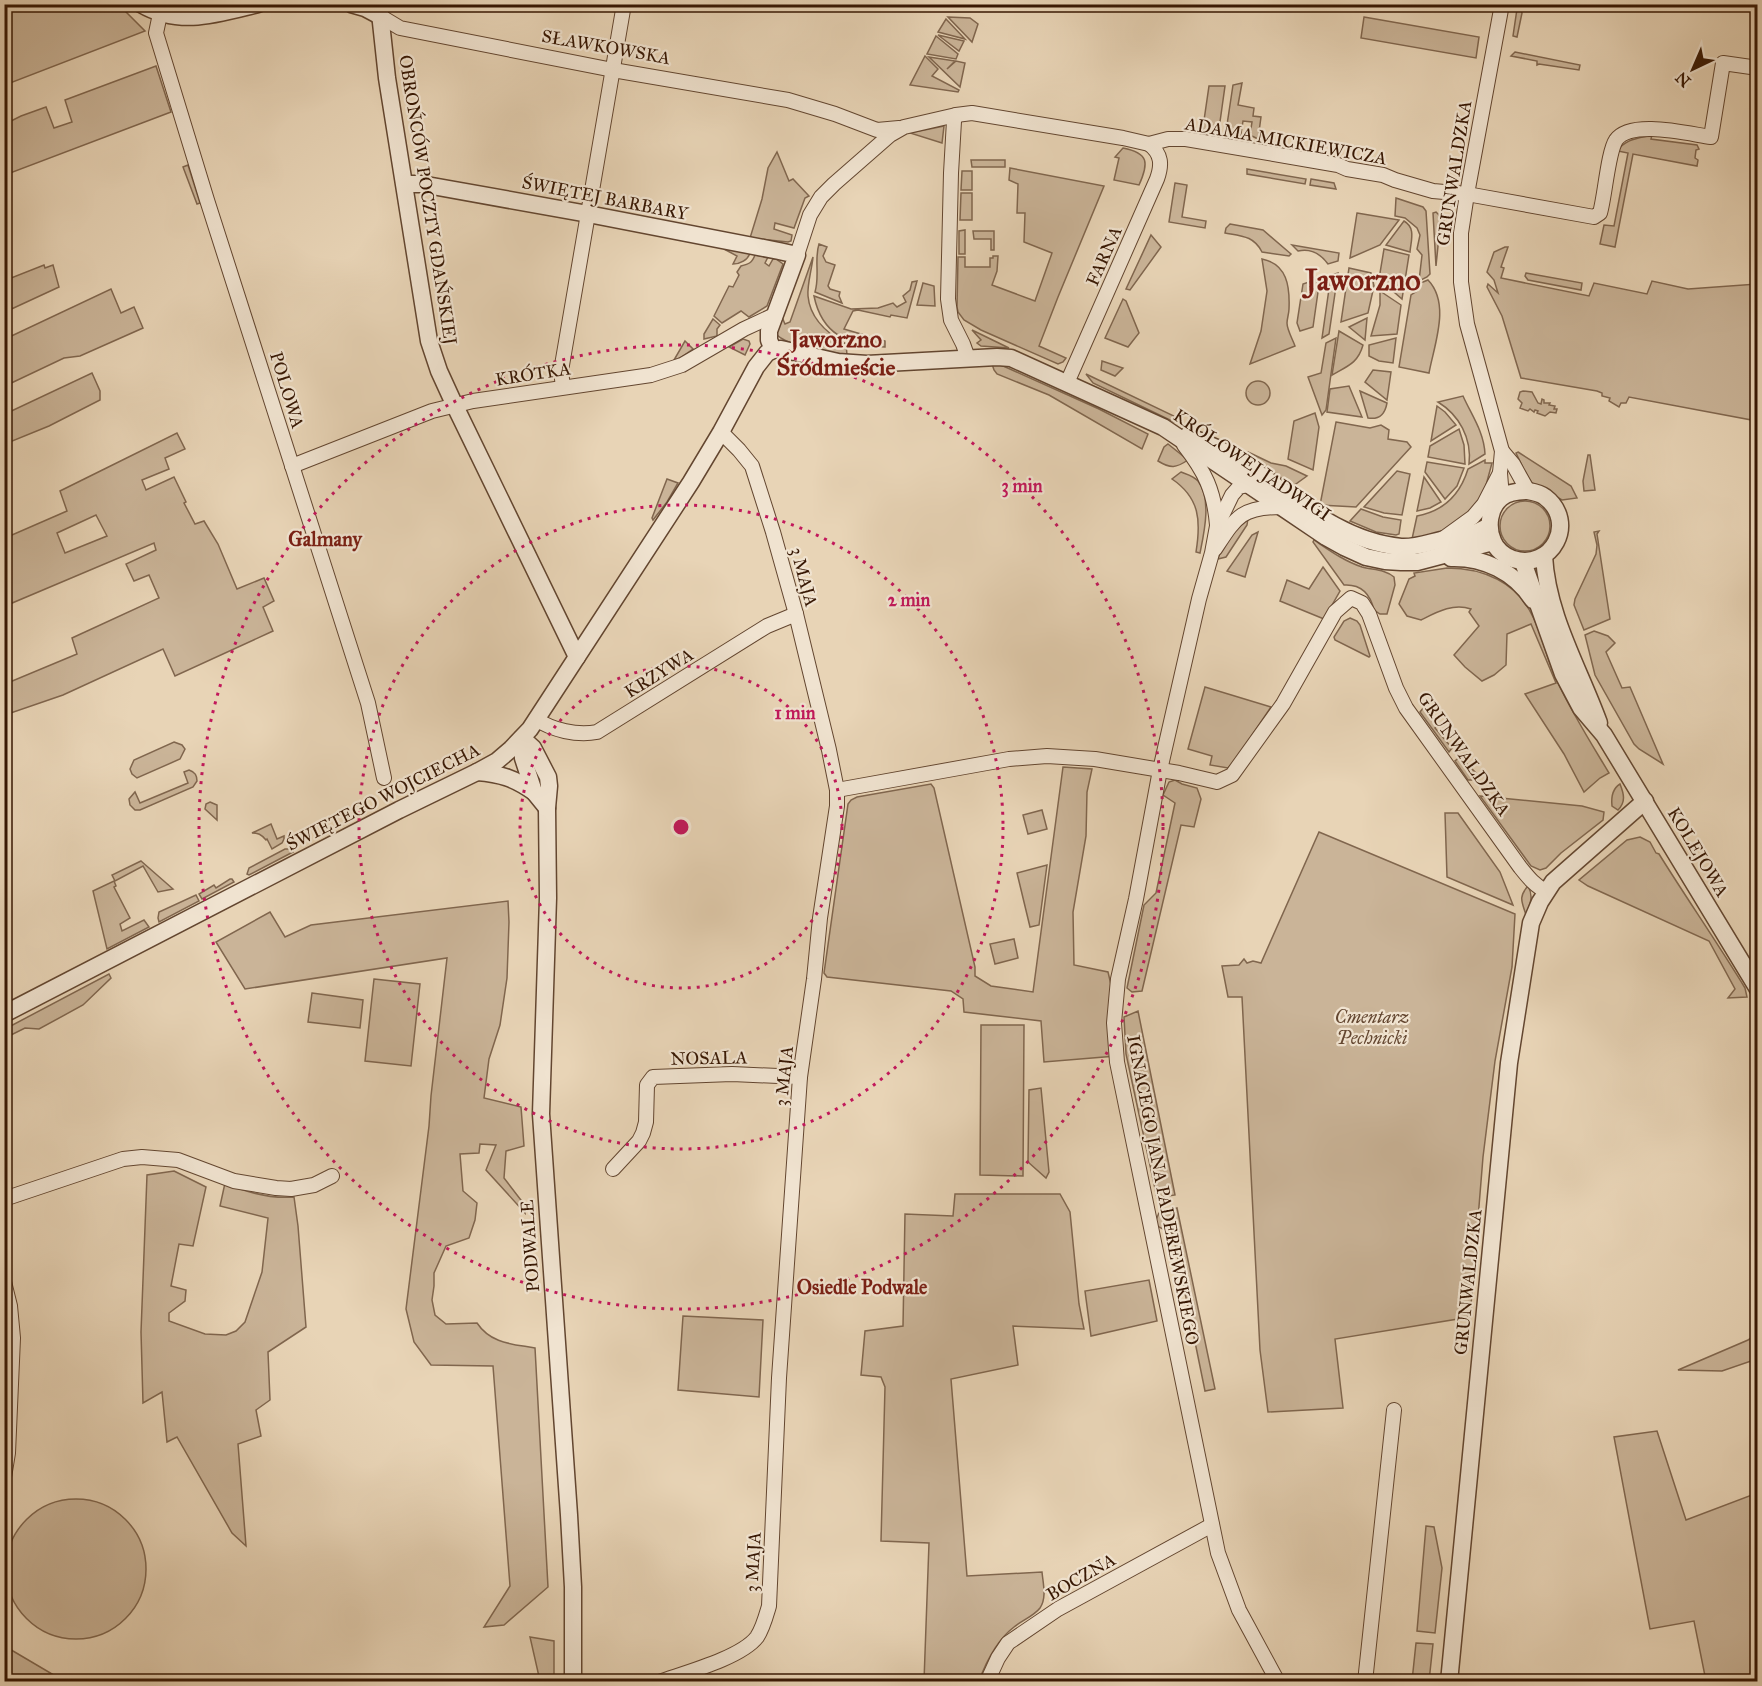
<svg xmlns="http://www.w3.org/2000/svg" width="1762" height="1686" font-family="'IM FELL Great Primer',serif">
<rect width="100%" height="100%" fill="#e8d4b6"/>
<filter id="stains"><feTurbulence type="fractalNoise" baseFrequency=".00333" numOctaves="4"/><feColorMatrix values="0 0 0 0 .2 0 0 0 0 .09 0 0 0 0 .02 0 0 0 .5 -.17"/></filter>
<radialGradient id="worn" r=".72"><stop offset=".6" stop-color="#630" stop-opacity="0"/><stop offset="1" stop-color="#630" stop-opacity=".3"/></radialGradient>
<g fill="#cab498" stroke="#80664e" stroke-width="1.5" fill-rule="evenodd">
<polygon points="5,4 119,5 145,31 5,85"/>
<polygon points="1520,8 1522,13 1517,37 1513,36 1517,9"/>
<polygon points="948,17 970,18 978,24 972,42"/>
<polygon points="1364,17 1479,37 1476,58 1361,38"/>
<polygon points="946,19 965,39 938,32"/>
<polygon points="938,35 964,41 959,51"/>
<polygon points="936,36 958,54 956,59 927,54"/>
<polygon points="1515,52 1580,65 1579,70 1539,64 1537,65 1537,61 1511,56"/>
<polygon points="925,56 938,69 932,76 959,90 958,92 910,85"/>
<polygon points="929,57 955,61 947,69 956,61 965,63 960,87"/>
<polygon points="156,66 171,112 5,175 5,124 21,116 46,107 54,128 72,122 65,100"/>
<polygon points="1242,83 1238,105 1254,108 1253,116 1261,117 1258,139 1250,135 1252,122 1243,121 1240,140 1225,138 1233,85"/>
<polygon points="1209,86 1225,86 1218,136 1202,134"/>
<polygon points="944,126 942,143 910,133"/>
<path d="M1652,135l-1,4 46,6 2,4 -3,1 -1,8 3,2 -1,6 -64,-12 -18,93 -15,-3 4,-19 10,1 14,-73 -10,-2c6,-12 22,-13 34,-16z"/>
<path d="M1123,148c26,5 26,15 16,37l-25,-5 5,-22 -4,-1z"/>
<polygon points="777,152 789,181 793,179 809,196 805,198 794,228 775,223 774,229 792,235 791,241 788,242 750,238 762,199 768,168"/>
<polygon points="971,160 1005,160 1005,167 972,167"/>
<polygon points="188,165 200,203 197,204 183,167"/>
<polygon points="1010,168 1104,186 1058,297 1039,346 1066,358 1063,362 1058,364 981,330 964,320 958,312 957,307 958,257 965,257 965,267 990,267 990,258 993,258 993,256 998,256 997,271 992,285 1035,301 1052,253 1024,242 1025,213 1017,213 1018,184 1009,180"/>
<polygon points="1247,169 1306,179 1305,184 1247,174"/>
<polygon points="962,171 972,171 972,190 961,190"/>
<polygon points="1311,179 1334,183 1336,189 1310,185"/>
<polygon points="1175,183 1187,185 1182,217 1206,221 1205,228 1169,222"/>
<polygon points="961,193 972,193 972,220 960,220"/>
<polygon points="1396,198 1423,207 1426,211 1430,274 1427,277 1419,281 1422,255 1417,249 1420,235 1417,228 1405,218 1395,216"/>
<polygon points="1436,212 1444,220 1444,228 1439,236 1436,266 1433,213"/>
<polygon points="1357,213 1399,220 1380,245 1350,258"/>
<path d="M1404,221c12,7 7,19 6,31l-24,-7z"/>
<path d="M1230,224l33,6 28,24 -2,2 -27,-4c-8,-16 -20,-16 -37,-19l1,-5z"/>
<polygon points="965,230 965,254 959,254 959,231"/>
<polygon points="973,231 994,231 994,250 991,250 991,239 974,239"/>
<polygon points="1151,235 1161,247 1130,290 1126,289"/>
<path d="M819,244l8,3 -4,9 3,6 9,3 -7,21 2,3 10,3 -1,4 3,7 -27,-11c5,-16 -1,-33 4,-48z"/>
<path d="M1292,245l47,8 -1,8 -10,3c-8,-11 -17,-16 -30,-13z"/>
<polygon points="1505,247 1508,247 1501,267 1504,268 1501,278 1589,296 1594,283 1647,294 1652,281 1688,289 1757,284 1757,421 1629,397 1626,403 1621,403 1619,407 1609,401 1610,398 1602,396 1602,393 1597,391 1521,378 1502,316 1487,287 1488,284 1498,293 1494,280 1487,272 1494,252"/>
<path d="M724,249l26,4c-2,7 -10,11 -17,11l4,-8z"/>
<polygon points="1384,249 1409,255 1402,299 1379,279"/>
<path d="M755,255l13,2 -3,6 4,3 4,-7h3l7,5 -16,42 -18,11 -8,-6 -19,12 -8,-7 15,-30 4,1 6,-12 -2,-3 4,-6c8,-2 11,-3 14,-11z"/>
<path d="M813,257c-1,12 -6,27 -5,39 2,23 20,38 38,48l1,11c-18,-4 -58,-8 -70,-20l-1,-11 5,-9 4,9 5,-2z"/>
<path d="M1262,259c25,5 28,27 27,50 0,4 -2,10 -2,14 0,7 6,17 8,23l-45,18 11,-33 6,-40z"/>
<polygon points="44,265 45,268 53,265 59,287 5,312 6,280"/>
<polygon points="1349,268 1371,273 1374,286 1368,313 1341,322"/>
<polygon points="1338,273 1329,334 1322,338 1331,275"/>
<polygon points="1526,273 1582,283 1581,290 1528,280 1525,276"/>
<polygon points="1320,278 1313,327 1300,331 1297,323 1303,284"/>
<path d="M1428,280c23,24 6,65 1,93l-30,-6 12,-72 6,-4 1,-7z"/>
<path d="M917,281l-10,37 -16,-3 -1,2 -32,-7 -5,1 -9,18 41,12v6c-37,-2 -63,-12 -71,-51l37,13 27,-1 15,-5 4,4 9,-5 -3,-6 7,-6 2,-8z"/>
<polygon points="923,283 934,286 935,306 917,305"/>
<polygon points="111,289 121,313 134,307 143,328 80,356 64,358 5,386 5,339"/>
<polygon points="1380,291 1401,305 1397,334 1371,336 1380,305"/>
<polygon points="1123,299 1126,301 1139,333 1128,347 1105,338"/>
<polygon points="1367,318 1365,340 1349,327"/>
<polygon points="713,319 720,325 717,329 717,336 704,339 704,334"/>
<polygon points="972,330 1009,348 981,346 977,343 981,340"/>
<path d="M1339,331l24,14c-5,18 -15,21 -31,30z"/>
<polygon points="1336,338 1326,410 1322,415 1308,377 1321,373 1326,343"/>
<polygon points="1396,338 1393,363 1379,361 1369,356 1369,345"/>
<polygon points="743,339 749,341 750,344 745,355 729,347"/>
<polygon points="685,341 693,349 680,358 674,360"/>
<polygon points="1102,361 1123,368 1115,376 1101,370"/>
<polygon points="992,364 1001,365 1099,409 1148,434 1142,449 1049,395 997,374 994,370"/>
<polygon points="1373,370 1391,372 1387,400 1365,382"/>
<polygon points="92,373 100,391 100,400 49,426 5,444 5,414"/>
<polygon points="1086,374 1176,417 1174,422 1093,383"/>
<circle cx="1258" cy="393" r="12"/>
<polygon points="1349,386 1362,417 1327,412 1330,389"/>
<path d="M1360,391l27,12c-2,11 -7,17 -19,15z"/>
<polygon points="1523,391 1532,392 1538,403 1541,404 1542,399 1544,400 1544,403 1550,403 1549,405 1555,406 1554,409 1557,409 1556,413 1550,412 1545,416 1537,413 1538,411 1535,410 1534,412 1530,409 1528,411 1520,408 1522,403 1518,399 1520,392"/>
<path d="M1463,396c9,20 21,36 22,58l-16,10c3,-26 -10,-49 -31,-62z"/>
<polygon points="1437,406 1445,412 1456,425 1431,441"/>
<polygon points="1315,413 1319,427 1313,470 1288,459 1294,421"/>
<polygon points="1336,422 1370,428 1381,425 1389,430 1388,439 1407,442 1411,447 1356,507 1320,505"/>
<polygon points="1459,429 1464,445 1465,464 1428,457 1430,446"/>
<path d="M177,433l8,16 -20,9 4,11 -27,11 4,10 28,-13 12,25 -2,1 11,21 9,-3 14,23 19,45 27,-11 10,23 -11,6 10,24 -98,45 -12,-27 -100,46 -58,20v-31l72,-30 -5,-16 87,-40 -10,-23 -15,6 -8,-17 30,-14 -2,-7 -149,63v-68l62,-27 -7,-20zM96,515l11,21 -42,17 -8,-20z"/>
<path d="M1168,444l20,16c-12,8 -17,9 -30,1l6,-14z"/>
<polygon points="1248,452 1271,463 1286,466 1307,476 1293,486 1247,454"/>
<polygon points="1518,452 1571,486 1577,498 1562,500 1532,483 1526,474 1516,453"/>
<polygon points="1588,455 1590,455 1595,490 1584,491 1583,481"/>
<path d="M1485,460v3h7l-7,26 -5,10 -13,16 -29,19 -26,5 5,-23c27,-5 43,-21 51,-47z"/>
<polygon points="1427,462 1464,468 1457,486 1445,499 1425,472"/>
<polygon points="1397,471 1410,474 1402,515 1384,513 1364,507"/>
<path d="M1181,472c5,2 13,4 17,9 14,18 6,52 2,72l-4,-1c5,-31 4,-54 -24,-73z"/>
<polygon points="1424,477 1441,502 1430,508 1417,511"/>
<polygon points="667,479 678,483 667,502 653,520 652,518"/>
<circle cx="1525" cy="526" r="25"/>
<polygon points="1361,509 1383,517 1401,520 1399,534 1396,535 1376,532 1350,521"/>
<path d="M1248,518l-1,7 -21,32 -8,2c4,-16 17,-30 30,-41z"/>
<polygon points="1599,531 1597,534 1610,619 1584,630 1574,605 1575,599 1596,554 1597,545 1594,532"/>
<polygon points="1258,532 1245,577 1227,571 1252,535"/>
<path d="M1314,540c15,10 30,21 48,27 10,3 23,2 32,10l1,8 -8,29h-7l-6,-4c-4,-17 -14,-26 -30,-25l-31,-43z"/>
<polygon points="1323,567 1340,591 1324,619 1280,601 1287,580 1309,589"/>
<path d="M1447,568c36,0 70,14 86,49 10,20 14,43 24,64 15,32 34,62 52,92l-9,5 -16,14 -20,-38 -39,-60 31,-11 -25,-59 -24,10 -1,31 -12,10 -12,6 -17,-14 -11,-12 25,-29 -10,-14 2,-3c-18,-6 -34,3 -50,11l-14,-4 -8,-12 10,-25 6,-3 -1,-3z"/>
<polygon points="1350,618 1357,621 1360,625 1370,656 1369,657 1335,640 1334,637 1344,621"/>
<polygon points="1594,631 1608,636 1615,643 1606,652 1622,688 1630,687 1663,764 1639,749 1634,744 1595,675 1585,635"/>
<polygon points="1205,687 1271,707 1234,762 1228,768 1210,765 1212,756 1188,749"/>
<polygon points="1424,707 1437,725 1435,728 1452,748 1449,752 1420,712"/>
<polygon points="174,742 182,745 185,749 180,759 137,778 132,774 130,769 134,760"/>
<polygon points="1460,757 1478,775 1472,780 1468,780 1455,761"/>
<polygon points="1063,767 1092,769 1087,792 1086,836 1073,912 1074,965 1108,972 1112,989 1116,1056 1044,1062 1041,1021 964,1012 963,999 951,991 827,977 824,973 848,804 851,800 857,797 931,784 934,788 975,967 975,976 991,986 1033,992"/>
<path d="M189,770c6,2 8,5 8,11l-4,6 -53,23h-5l-5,-5 -1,-6 6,-7 5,11 48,-20 -4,-11z"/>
<polygon points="1175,780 1182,784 1197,788 1201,799 1194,827 1181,825 1142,991 1132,992 1127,988 1144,905 1156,893 1175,803 1163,795 1169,782"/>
<path d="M1620,784c4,10 6,18 -2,26l-6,-4c-1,-9 0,-17 8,-22z"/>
<polygon points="1480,796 1582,806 1604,812 1603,820 1561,853 1546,868 1540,870 1531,866"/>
<polygon points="210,802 217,805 217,820 205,809 206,804"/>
<polygon points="1042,810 1047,829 1028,834 1023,815"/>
<polygon points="1445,813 1458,813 1500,872 1513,905 1447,877"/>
<path d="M271,824l6,15 7,-3v3l-2,4 -10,6 -5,-10 -1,1c-5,-6 -8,-7 -14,-7z"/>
<polygon points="1319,832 1515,914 1512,967 1495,1061 1483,1157 1470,1317 1335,1339 1343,1408 1268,1412 1260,1350 1242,997 1228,997 1222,966 1239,965 1244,959 1247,963 1253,961 1261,963"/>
<path d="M1640,837l10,5 6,11 3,1c28,45 58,88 86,134l2,9 -19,1 7,-9 -26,-48 -121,-55 -9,-6 48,-40z"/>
<polygon points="285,849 290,849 293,852 249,875 247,874 249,868"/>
<polygon points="141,861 173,889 158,892 143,866 115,881 112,875"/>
<polygon points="1047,865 1039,925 1030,927 1017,873"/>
<polygon points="230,879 232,879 234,882 202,899 199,894 214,885 216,888"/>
<polygon points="114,881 116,886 114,887 130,918 120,924 122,931 144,920 149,927 107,949 93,891"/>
<path d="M1528,886c6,11 2,18 -2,29 -4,-13 -8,-18 2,-29z"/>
<polygon points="196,895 199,901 159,922 158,918 159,912"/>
<path d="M508,901l1,21 -2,56 -7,47 -11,34 -5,39 37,9 3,39 -18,5 -2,27 20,26 1,9 -39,-43 10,-25 -16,-1 -1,9 -19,1 3,37 14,12 -2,17 -6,18 -23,8 -12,27v13l-2,14 3,15 11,9 31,-1c14,21 36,21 58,25l13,239 -44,38 -20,2 26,-41 -17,-220 -62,-1 -17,-23 -8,-33 23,-183 2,-30 16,-138 -202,31 -29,-47 54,-30 15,25 26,-12z"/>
<polygon points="1014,939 1018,958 995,964 990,944"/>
<polygon points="109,974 111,978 83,1005 39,1029 25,1028 5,1038 5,1029"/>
<polygon points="374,979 420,984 411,1066 365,1061"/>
<polygon points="312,993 363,1000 360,1028 308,1022"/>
<polygon points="1138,1011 1175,1195 1157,1198 1126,1054 1124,1017"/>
<polygon points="981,1025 1024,1025 1023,1176 980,1175"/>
<polygon points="1041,1088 1049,1172 1046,1178 1028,1162 1029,1090"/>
<path d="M174,1171l32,16 -13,59 -14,-2 -8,42 15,4 -1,11 -16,12v8l36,13 21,1 10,-4 9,-9 17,-50 6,-54 -48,-12 5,-23c23,10 45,16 69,14l4,29 8,101 -38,25 2,48 -14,10 5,26 -23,8 8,102 -14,-13 -55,-96 -10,5 -5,-50 -19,11 -2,-71 6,-157z"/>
<path d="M955,1194h105l10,18 9,92 5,25 -71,-3 5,39 -67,14 16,197 75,-4c1,11 5,26 -2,36 -6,8 -19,13 -26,19 -17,13 -28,35 -35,54h-55l5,-138 -48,-2 4,-154 -4,-10 -20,-2 4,-44 38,-5 2,-112 48,2z"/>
<polygon points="1177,1208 1215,1389 1205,1391 1173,1234 1157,1226 1156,1220 1159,1213"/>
<polygon points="1149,1280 1157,1321 1091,1336 1085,1291"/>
<polygon points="683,1316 763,1320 759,1397 678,1390"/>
<polygon points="1757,1333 1757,1359 1722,1371 1678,1370 1748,1340"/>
<polygon points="1657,1431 1686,1520 1757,1493 1757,1681 1706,1681 1694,1621 1650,1629 1614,1437"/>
<circle cx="76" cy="1569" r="70"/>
<polygon points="1426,1526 1434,1527 1442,1568 1435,1633 1417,1631"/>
<polygon points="530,1637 554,1641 554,1681 540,1681"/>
<polygon points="1416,1643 1433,1644 1429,1681 1412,1681"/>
<polygon points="5,1646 13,1651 64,1681 5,1681"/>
</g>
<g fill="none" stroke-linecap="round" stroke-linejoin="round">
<g stroke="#634630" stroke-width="16">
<g id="minor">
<polyline points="160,14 156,33 207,200 368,703 384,778"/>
<polyline points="380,16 400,28 613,70 788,100 835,114 877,130 899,128"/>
<polyline points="956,115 954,121 951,173 948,299 951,320 963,344 968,358"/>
<path d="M797,255l13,-40 11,-18 13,-13 56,-49 14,-8 52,-12 16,-2 151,25 26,6 19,-5h18l152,26 9,4 36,6 12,5 38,11 34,3 127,23 6,-4c5,-17 8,-61 16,-73 15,-21 73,-6 95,-3l12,-74 35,5"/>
<path d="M1067,383l90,-204c5,-14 5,-25 -8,-35"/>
<polyline points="563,387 561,371 624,4"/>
<path d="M1184,445c21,27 30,45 33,80"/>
<polyline points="1502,451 1513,464 1528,491"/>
<polyline points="292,466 432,411 473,401 651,375 682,365 744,329 772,316 775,317"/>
<polyline points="1251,480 1248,485 1239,487 1232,495 1217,526 1212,553 1199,599 1160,770 1136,899 1118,979 1114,1023 1117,1062 1218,1553 1239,1610 1278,1682"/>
<polyline points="1502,497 1500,473 1502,451 1467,324 1461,282 1461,233 1467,194 1502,4"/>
<polyline points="1444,538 1473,517 1484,504 1500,473"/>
<path d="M1215,549c21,-32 26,-42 66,-42"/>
<path d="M536,719c16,11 41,17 61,13l170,-106 29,-12"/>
<path d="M837,790l172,-31 38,-3 48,3 84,14 38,9 15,-7 51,-71 52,-92 16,-14 11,5 7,11 27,74 10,20 114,159c8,10 15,19 26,24"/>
<polyline points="613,1169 639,1141 643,1133 646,1122 647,1085 653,1077 732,1074 800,1077"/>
<polyline points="4,1199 123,1159 142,1157 178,1160 234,1181 276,1188 291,1189 314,1185 332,1176"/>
<polyline points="4,1282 10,1306 13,1338 8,1453 4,1477"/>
<path d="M659,1682c25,-9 82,-24 98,-45 6,-9 9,-21 12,-31l10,-228 21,-301 14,-98 6,-61 17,-112v-16l-8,-40 -33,-136 -23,-82 -21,-66 -13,-16 -18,-18"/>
<polyline points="987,1682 998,1658 1008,1643 1058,1609 1212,1525"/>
<polyline points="1365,1682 1394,1410"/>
</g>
</g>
<g stroke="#634630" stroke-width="19">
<g id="tertiary">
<path d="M141,4c39,23 76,10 117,0"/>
<polyline points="351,4 365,8 380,16"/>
<polyline points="379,4 387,78 429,341 439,371 455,406 577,657"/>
<polyline points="405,184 421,184 588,214 779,251 797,255 769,331 769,340 773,350"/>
<path d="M1187,436c17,6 34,13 50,23 52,33 99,82 164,88 13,1 27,-4 40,-7 18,-3 33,-5 48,-14"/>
<path d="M1528,491c6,1 12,2 17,6 33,25 7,74 -32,62 -9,-3 -17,-10 -20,-18 -6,-14 -4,-33 8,-43 7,-6 18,-7 27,-7z"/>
<path d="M1544,556c3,59 35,112 55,167"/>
<path d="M1451,558c33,-1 64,14 82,42"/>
<polyline points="1523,562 1563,674 1581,708 1604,735 1758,989"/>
<polyline points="522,738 533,748 548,777 549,786 547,808 548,898 541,1114 569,1515 573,1587 573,1682"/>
<polyline points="522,738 523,758 534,792 547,808"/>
<path d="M477,772c24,2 37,6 57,20"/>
<polyline points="4,1014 399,810 477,772 497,761 511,749 530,729 691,482 721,432 756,367 767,353 773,350 781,349 838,362 867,364 997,357 1011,358 1163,427 1326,537 1344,547 1366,557 1385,561 1401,562 1417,562 1493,542"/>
<polyline points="1449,1682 1509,1063 1531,923 1540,902 1553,882 1645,801"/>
</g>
</g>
<use href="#minor" stroke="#f0e3d0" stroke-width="14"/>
<use href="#tertiary" stroke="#f0e3d0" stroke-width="16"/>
</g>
<g fill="none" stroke="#c2185b" stroke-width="3" stroke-dasharray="3 6">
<circle cx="681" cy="827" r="161"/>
<circle cx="681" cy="827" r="322"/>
<circle cx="681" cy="827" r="482"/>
</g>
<g text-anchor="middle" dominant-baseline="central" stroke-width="4.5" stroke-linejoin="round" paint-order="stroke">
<g font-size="18" fill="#371703" stroke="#f0e3d0">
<text transform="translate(606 47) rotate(10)">SŁAWKOWSKA</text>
<text transform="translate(1286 141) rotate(10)">ADAMA MICKIEWICZA</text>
<text transform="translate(1454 173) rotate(-81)">GRUNWALDZKA</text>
<text transform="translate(605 198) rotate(11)">ŚWIĘTEJ BARBARY</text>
<text transform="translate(428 200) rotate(81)">OBROŃCÓW POCZTY GDAŃSKIEJ</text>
<text transform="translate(1104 256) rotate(-66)">FARNA</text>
<text transform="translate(533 374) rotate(-9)">KRÓTKA</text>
<text transform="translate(287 390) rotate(73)">POLOWA</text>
<text transform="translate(1252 465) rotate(34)">KRÓLOWEJ JADWIGI</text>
<text transform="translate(804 577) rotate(75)">3 MAJA</text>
<text transform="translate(659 673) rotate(-32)">KRZYWA</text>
<text transform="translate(1464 754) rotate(55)">GRUNWALDZKA</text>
<text transform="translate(383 797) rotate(-27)">ŚWIĘTEGO WOJCIECHA</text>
<text transform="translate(1698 852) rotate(59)">KOLEJOWA</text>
<text transform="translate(709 1058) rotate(-1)">NOSALA</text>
<text transform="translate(784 1076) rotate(-84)">3 MAJA</text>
<text transform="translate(1163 1190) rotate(79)">IGNACEGO JANA PADEREWSKIEGO</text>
<text transform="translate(530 1246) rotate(-94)">PODWALE</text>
<text transform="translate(1468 1282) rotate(-84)">GRUNWALDZKA</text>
<text transform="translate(753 1562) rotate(-87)">3 MAJA</text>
<text transform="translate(1081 1577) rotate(-30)">BOCZNA</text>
</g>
<g font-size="18" font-style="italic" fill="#634630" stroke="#f0e3d0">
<text x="1372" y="1017">Cmentarz<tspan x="1372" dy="21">Pechnicki</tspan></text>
</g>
<g font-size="20" font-weight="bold" fill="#7a1f14" stroke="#f0e3d0">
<text x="325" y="539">Galmany</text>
<text x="862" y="1287">Osiedle Podwale</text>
</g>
<g font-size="24" font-weight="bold" fill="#7a1f14" stroke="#f0e3d0">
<text x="836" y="339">Jaworzno<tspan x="836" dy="28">Śródmieście</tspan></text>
</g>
<g font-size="30" font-weight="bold" fill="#7a1f14" stroke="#f0e3d0">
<text x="1363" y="280">Jaworzno</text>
</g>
</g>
<circle cx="681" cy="827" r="9" fill="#c2185b" stroke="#f0e3d0" stroke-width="3"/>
<g font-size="18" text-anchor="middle" font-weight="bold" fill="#c2185b" stroke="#f0e3d0" stroke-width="4.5" stroke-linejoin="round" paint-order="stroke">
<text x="1022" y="492">3 min</text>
<text x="909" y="606">2 min</text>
<text x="795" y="719">1 min</text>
</g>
<rect width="1762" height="1686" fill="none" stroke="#e8d4b6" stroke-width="24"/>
<rect x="6" y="6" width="1750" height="1674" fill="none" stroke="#371703" stroke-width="3"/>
<rect x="12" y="12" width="1738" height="1662" fill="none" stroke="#371703" stroke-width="1.5"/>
<g transform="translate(1693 69) rotate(224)" stroke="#f0e3d0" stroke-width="4.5" paint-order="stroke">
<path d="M0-4.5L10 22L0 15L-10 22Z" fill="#371703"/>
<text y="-9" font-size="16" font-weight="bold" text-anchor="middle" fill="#371703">N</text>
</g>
<rect width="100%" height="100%" filter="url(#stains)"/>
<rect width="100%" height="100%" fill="url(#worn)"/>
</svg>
